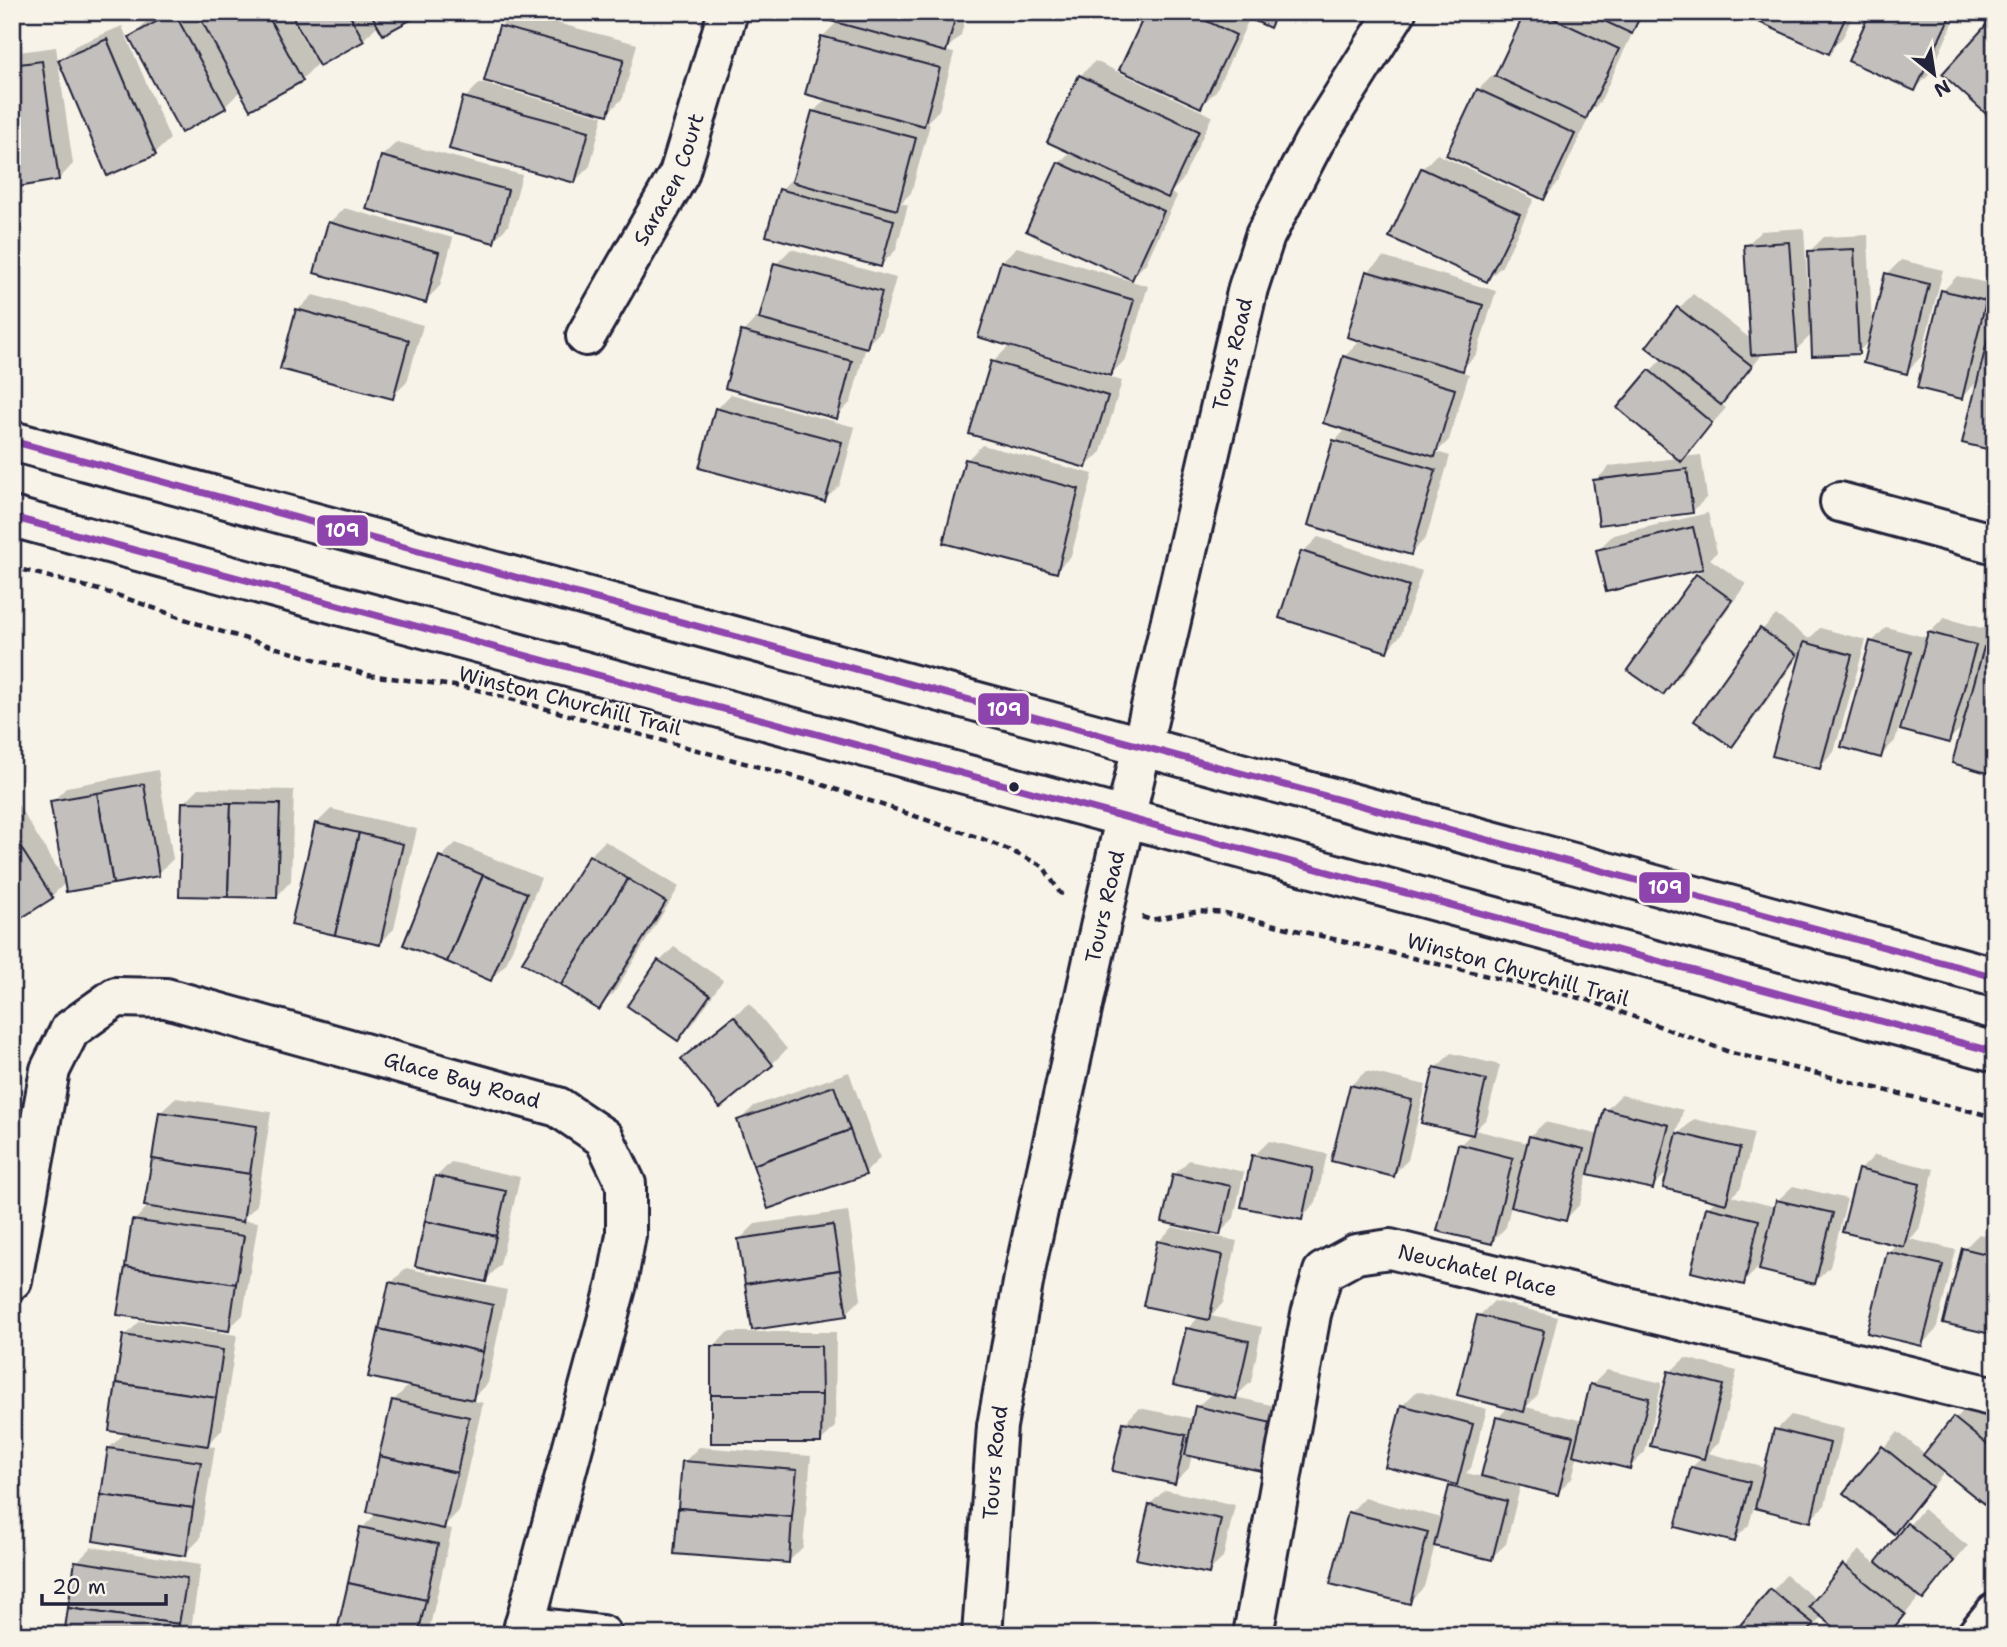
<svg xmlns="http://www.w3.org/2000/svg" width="2007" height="1647" font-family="'Shantell Sans',sans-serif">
<rect width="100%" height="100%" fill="#f7f3e8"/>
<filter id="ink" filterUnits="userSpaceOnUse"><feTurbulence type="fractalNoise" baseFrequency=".0143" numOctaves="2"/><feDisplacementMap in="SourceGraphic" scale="14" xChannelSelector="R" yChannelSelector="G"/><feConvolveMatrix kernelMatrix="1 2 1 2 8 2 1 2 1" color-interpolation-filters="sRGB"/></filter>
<g filter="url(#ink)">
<g fill="#0003">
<polygon points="164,12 288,12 313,58 316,56 292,12 422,12 379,24 363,40 319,62 302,79 241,90 225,107 131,37 146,22"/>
<polygon points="515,12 637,44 623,98 608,113 486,80 501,26"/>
<polygon points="831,12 967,12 961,35 945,51 954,53 939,110 926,123 930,124 911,193 901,203 908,205 896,250 881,265 781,190 796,174 813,112 827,98 807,93 823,36 838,21"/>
<polygon points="1148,12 1284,12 1270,26 1250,17 1216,91 1201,106"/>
<polygon points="1527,12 1648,12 1630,33 1632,34 1600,102 1585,117 1588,119 1558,183 1544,198 1478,90 1493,75 1497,77"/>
<polygon points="1755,12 1855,12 1843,37 1828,52"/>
<polygon points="1872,12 1958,12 1930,74 1915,89"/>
<polygon points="122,26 170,139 155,153 60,60 75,46"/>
<polygon points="56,47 73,164 59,179 12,186 12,53"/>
<polygon points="1095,61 1212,116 1182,181 1170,193 1177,196 1146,263 1132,278 1059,163 1071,151 1080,76"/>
<polygon points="480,83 603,116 590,166 575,181 465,98"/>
<polygon points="397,142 522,175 508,226 493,241 382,156"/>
<polygon points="1437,154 1534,199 1502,266 1487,280 1422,169"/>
<polygon points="344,208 453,238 440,286 425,301 329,223"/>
<polygon points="1804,228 1808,295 1811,295 1809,252 1824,237 1868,235 1872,328 1887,274 1901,260 1943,270 1921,357 1906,372 1871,339 1858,352 1813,333 1796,350 1764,352 1736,388 1720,403 1726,408 1683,457 1701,455 1707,497 1692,512 1595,481 1610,466 1678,458 1650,371 1663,358 1678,309 1693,294 1752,340 1746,246 1761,231"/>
<polygon points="1017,247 1148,286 1126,359 1111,374 1002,261"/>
<polygon points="791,249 896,278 881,331 866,346 851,402 836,417 743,332 757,317 761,318 776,264"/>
<polygon points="1383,257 1496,291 1477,354 1460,371 1469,374 1449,440 1437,452 1450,456 1426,538 1411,553 1335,441 1347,428 1344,357 1362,339 1368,272"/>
<polygon points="1957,276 1995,285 1995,307 1987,338 1995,331 1995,449 1980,379 1962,397 1943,291"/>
<polygon points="313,295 423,325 407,382 392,397 298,310"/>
<polygon points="1008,347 1122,381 1101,452 1086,466 993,362"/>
<polygon points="731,394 855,427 840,485 825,500 717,409"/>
<polygon points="982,445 1093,474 1071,556 1056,571 967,460"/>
<polygon points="1708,513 1717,552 1710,559 1746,584 1678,678 1663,693 1697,575 1706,566 1608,590 1598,550 1613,535"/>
<polygon points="1318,537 1422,571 1401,635 1387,650 1303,552"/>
<polygon points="1776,615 1809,639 1820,628 1866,640 1834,752 1820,767 1802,652 1746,730 1731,745 1762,630"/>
<polygon points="1944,618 1989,630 1984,650 1995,639 1995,648 1993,648 1995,652 1993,773 1964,725 1948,741 1907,699 1895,741 1880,756 1872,642 1886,627 1928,638 1929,633"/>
<polygon points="158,770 173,859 158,874 52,802 67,787"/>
<polygon points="199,788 294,790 291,881 277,896 184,803"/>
<polygon points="18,805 66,882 51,897 12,922 12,809"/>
<polygon points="331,809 417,829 394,929 379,943 316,824"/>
<polygon points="605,841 679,887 614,993 599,1007 590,856"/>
<polygon points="456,843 541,878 506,964 491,979 441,857"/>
<polygon points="674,947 723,980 693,1024 678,1039 660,961"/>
<polygon points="749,1003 787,1049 772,1064 683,1059"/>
<polygon points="1451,1053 1500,1065 1487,1118 1475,1130 1528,1143 1530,1136 1545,1122 1600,1135 1606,1110 1621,1095 1683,1110 1676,1136 1694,1119 1754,1133 1741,1187 1732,1196 1776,1207 1778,1200 1793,1186 1847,1199 1830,1267 1815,1282 1762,1264 1743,1283 1708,1208 1717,1199 1670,1170 1652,1187 1588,1172 1580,1204 1566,1219 1511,1206 1506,1227 1492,1242 1460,1145 1472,1133 1436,1068"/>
<polygon points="1366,1071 1426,1085 1408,1160 1393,1175 1351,1085"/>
<polygon points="849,1072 880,1158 865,1173 739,1121 754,1106"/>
<polygon points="176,1098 271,1112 257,1205 242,1220 258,1222 243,1315 228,1329 134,1221 149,1205 161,1112"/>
<polygon points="1269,1141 1327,1154 1316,1203 1301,1218 1254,1156"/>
<polygon points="1875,1155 1934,1169 1919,1230 1910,1239 1956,1250 1936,1330 1922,1344 1888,1253 1897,1244 1860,1170"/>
<polygon points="1189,1160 1244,1172 1234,1218 1220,1233 1174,1175"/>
<polygon points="451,1162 520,1177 500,1265 486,1280 436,1177"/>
<polygon points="848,1211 861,1299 846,1314 740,1239 755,1224"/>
<polygon points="1173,1227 1237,1241 1223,1303 1211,1316 1262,1327 1251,1382 1235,1397 1294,1410 1285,1456 1192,1454 1189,1468 1174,1483 1125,1423 1139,1408 1194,1419 1197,1407 1213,1392 1187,1329 1200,1316 1158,1242"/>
<polygon points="1979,1234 1995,1238 1994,1334 1964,1249"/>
<polygon points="406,1268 507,1290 488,1383 470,1400 483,1403 458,1512 443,1527 452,1529 428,1635 336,1635 362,1528 377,1513 393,1401 410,1384 391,1283"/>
<polygon points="1494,1301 1558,1317 1538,1395 1526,1407 1583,1421 1592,1385 1607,1370 1662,1383 1645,1452 1630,1467 1578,1454 1572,1478 1557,1493 1521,1484 1506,1544 1491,1558 1435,1545 1424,1587 1409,1602 1350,1513 1364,1498 1442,1518 1450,1487 1455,1482 1402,1406 1417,1391 1487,1409 1471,1468 1466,1473 1483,1477 1498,1418 1509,1406 1479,1316"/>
<polygon points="140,1321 237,1335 222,1430 206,1446 215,1447 200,1539 185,1554 109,1448 126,1432 125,1336"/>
<polygon points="728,1332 836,1332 835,1427 820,1442 713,1347"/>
<polygon points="1685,1358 1737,1371 1719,1443 1708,1453 1766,1468 1776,1430 1791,1415 1844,1429 1825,1505 1810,1520 1754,1506 1749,1525 1734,1540 1692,1467 1702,1457 1670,1372"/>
<polygon points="1969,1404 1995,1425 1995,1491 1946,1471 1894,1531 1846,1492 1898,1432 1925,1454"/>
<polygon points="699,1447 811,1456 803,1547 789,1561 684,1462"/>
<polygon points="1165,1490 1235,1505 1223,1558 1208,1572 1150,1504"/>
<polygon points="1923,1509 1968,1546 1937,1583 1923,1598 1920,1596 1888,1635 1847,1635 1823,1615 1807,1635 1734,1635 1786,1575 1817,1600 1859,1550 1876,1564"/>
<polygon points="92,1547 201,1564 190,1635 65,1635 77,1562"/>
</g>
<g fill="#c2bfbd" stroke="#22223b" stroke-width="2">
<polygon points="174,12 226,108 181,133 129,37"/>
<polygon points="197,12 266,12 303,81 250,110"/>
<polygon points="290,12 348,12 364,41 319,66"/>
<polygon points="370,12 425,12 383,35"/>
<polygon points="829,12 957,12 946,52 827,20"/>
<polygon points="1146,12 1188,12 1236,35 1201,108 1119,70"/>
<polygon points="1235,12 1277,12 1270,28"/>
<polygon points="1525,12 1540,12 1619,49 1586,119 1495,76"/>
<polygon points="1585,12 1642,12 1632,34"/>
<polygon points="1753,12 1848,12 1829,54 1750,18"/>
<polygon points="1870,12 1952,12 1915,91 1848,61"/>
<polygon points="1995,15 1995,122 1942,74"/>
<polygon points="499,26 624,59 608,115 484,81"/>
<polygon points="821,36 940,68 924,126 805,94"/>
<polygon points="107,39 156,155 107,176 58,60"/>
<polygon points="42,61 59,180 12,188 12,65"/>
<polygon points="1079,75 1199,131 1168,198 1047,142"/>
<polygon points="1477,89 1575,134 1544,200 1446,155"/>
<polygon points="463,97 589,131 575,183 449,149"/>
<polygon points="812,111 916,138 897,210 792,182"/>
<polygon points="381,156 508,190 494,243 366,209"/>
<polygon points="1058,162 1164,211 1132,280 1026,231"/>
<polygon points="1421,168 1520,214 1487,282 1389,237"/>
<polygon points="779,189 894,220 881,267 766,236"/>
<polygon points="328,222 439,252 426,303 314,273"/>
<polygon points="1789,242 1797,352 1751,355 1744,245"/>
<polygon points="1854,249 1859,354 1812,356 1808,251"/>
<polygon points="1001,261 1134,300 1111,376 978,337"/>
<polygon points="774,263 882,292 867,348 759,319"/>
<polygon points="1366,271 1483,305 1463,371 1347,337"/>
<polygon points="1885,273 1929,284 1907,374 1863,363"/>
<polygon points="1941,290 1986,301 1962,399 1917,388"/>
<polygon points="1677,307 1752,366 1721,405 1646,347"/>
<polygon points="296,309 409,340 393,399 280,369"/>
<polygon points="741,331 852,361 837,419 725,388"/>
<polygon points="1989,334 1995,336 1995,451 1962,443"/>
<polygon points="1343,356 1455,389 1435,457 1323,423"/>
<polygon points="991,361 1108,396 1086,468 969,434"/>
<polygon points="1649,370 1712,423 1681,462 1617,408"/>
<polygon points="715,408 842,442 825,502 699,468"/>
<polygon points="1333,440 1436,470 1411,555 1308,525"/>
<polygon points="965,459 1079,489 1057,573 943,543"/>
<polygon points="1687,469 1693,513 1599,525 1593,480"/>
<polygon points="1693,527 1703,569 1606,592 1596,550"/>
<polygon points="1301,551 1409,586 1387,652 1279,618"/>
<polygon points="1696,574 1732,600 1663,695 1627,670"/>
<polygon points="1760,628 1797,655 1732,747 1694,721"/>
<polygon points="1928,632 1976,645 1949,743 1900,730"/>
<polygon points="1870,641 1911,652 1881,758 1841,747"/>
<polygon points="1804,642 1852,655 1820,769 1772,756"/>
<polygon points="1984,647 1995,650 1994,775 1952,763"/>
<polygon points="144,784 159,876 113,884 97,793"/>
<polygon points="97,793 113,884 66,892 50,801"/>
<polygon points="182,802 231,803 228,897 179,896"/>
<polygon points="231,803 280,804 277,898 228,897"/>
<polygon points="315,823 359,833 335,935 291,925"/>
<polygon points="359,833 403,844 380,945 335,935"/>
<polygon points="12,834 53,898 12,924"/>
<polygon points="589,855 628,879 561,985 522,962"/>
<polygon points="439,856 483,875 447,962 403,945"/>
<polygon points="483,875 527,893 491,981 447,962"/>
<polygon points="628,879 666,902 599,1010 561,985"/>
<polygon points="658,960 710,995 678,1041 627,1006"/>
<polygon points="734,1016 773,1065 720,1108 681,1059"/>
<polygon points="1434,1067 1486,1080 1473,1135 1421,1123"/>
<polygon points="1350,1085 1412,1100 1394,1177 1331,1161"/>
<polygon points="834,1086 850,1130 753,1165 737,1120"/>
<polygon points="1604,1109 1669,1125 1653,1189 1588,1174"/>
<polygon points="159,1112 257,1126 250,1174 152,1159"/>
<polygon points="850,1130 866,1175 768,1209 753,1165"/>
<polygon points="1677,1133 1740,1148 1726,1204 1663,1188"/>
<polygon points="1529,1136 1584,1149 1566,1221 1511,1207"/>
<polygon points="1458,1144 1513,1158 1492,1244 1437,1231"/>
<polygon points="1252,1155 1313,1168 1302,1220 1241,1207"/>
<polygon points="152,1159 250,1174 243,1222 144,1206"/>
<polygon points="1858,1169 1920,1184 1904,1247 1842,1232"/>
<polygon points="1173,1174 1231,1186 1220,1235 1162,1222"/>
<polygon points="435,1176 506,1191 496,1236 425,1221"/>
<polygon points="1776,1200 1833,1213 1815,1284 1759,1270"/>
<polygon points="1706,1207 1759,1220 1744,1285 1691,1272"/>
<polygon points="132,1220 244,1236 236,1284 125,1267"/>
<polygon points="425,1221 496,1236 486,1282 415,1266"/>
<polygon points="833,1225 840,1270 745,1284 738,1239"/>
<polygon points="1157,1241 1223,1255 1209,1320 1143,1306"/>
<polygon points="1962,1248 1995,1256 1995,1335 1943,1323"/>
<polygon points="1887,1252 1943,1265 1922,1346 1867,1333"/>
<polygon points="125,1267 236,1284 229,1331 117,1315"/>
<polygon points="840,1270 847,1316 752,1330 745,1284"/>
<polygon points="389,1282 493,1305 483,1352 379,1329"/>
<polygon points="1477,1315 1544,1331 1524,1412 1457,1395"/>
<polygon points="1186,1328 1249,1341 1236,1399 1173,1385"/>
<polygon points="379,1329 483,1352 473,1400 368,1377"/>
<polygon points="123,1335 223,1350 216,1398 116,1383"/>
<polygon points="711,1346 821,1346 822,1395 711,1395"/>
<polygon points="1668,1371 1723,1385 1704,1459 1650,1446"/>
<polygon points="116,1383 216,1398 208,1446 109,1431"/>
<polygon points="1590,1384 1649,1398 1630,1469 1573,1455"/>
<polygon points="711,1395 822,1395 821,1443 711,1443"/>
<polygon points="392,1400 469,1417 457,1473 379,1456"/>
<polygon points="1401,1405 1473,1424 1457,1485 1385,1467"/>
<polygon points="1195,1406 1281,1425 1271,1473 1185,1455"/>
<polygon points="1496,1417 1573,1436 1558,1495 1481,1476"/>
<polygon points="1953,1417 1995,1451 1995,1491 1984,1504 1923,1455"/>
<polygon points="1123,1422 1186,1435 1175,1484 1112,1471"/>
<polygon points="1774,1429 1830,1443 1811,1522 1755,1508"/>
<polygon points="1882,1446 1932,1487 1894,1534 1843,1493"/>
<polygon points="108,1448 201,1462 193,1508 101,1495"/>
<polygon points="379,1456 457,1473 444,1529 367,1512"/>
<polygon points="682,1461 797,1470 792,1517 678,1508"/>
<polygon points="1691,1467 1750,1482 1735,1542 1675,1527"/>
<polygon points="1449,1486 1507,1501 1492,1560 1434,1546"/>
<polygon points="101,1495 193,1508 186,1556 93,1541"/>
<polygon points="1149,1504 1221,1519 1209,1574 1136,1559"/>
<polygon points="678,1508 792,1517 789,1563 674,1554"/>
<polygon points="1348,1512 1428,1532 1410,1604 1330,1584"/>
<polygon points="1907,1523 1954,1561 1923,1600 1876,1562"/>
<polygon points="360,1527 438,1544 426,1600 348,1583"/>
<polygon points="75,1561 187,1578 179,1624 68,1608"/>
<polygon points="1843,1564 1905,1614 1888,1635 1844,1635 1809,1607"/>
<polygon points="348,1583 426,1600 418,1635 336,1635"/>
<polygon points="1770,1589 1814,1624 1806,1635 1732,1635"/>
<polygon points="68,1608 179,1624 178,1635 64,1635"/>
</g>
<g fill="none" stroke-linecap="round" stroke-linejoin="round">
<g stroke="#22223b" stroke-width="44">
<g id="street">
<path id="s1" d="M586,336l93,-162 49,-162"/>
<polyline points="1840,502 1995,544"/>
<path id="s2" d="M12,1280l38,-210 20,-40 46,-33 50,1 392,109 46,31 22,46v51l-9,49 -95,351"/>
<polyline points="524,1626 602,1635"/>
<path id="s3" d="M1253,1635l58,-321 12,-42 33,-18 34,-5 605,148"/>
<polyline points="1977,1635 1995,1613"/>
</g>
</g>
<g stroke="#22223b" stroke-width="44">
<g id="secondary">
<polyline points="12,441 1995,977"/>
<polyline points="12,517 1995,1052"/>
<path id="s4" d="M982,1635l15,-209 30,-165 74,-338 147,-635 17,-52 49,-94 82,-130"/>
</g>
</g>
<g stroke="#22223b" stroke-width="4.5" stroke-dasharray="7 5" stroke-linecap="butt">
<polyline points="12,567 114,594 213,629 368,675 470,688 814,782 983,839 1022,856 1043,866 1060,893 1067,895"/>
<polyline points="1142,917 1151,920 1199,911 1225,913 1588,1000 1732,1053 1995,1117"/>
</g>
<use href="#street" stroke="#f7f3e8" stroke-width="38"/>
<use href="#secondary" stroke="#f7f3e8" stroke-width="38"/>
<g stroke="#f7f3e8" stroke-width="12">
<g id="bus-1">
<polyline points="12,441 1995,977"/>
<polyline points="12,517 1995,1052"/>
</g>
</g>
<use href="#bus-1" stroke="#8e44ad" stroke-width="7"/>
</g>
</g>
<circle fill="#22223b" stroke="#f7f3e8" stroke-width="2.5" cx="1014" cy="787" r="6"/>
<g text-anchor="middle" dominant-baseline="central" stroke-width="5" stroke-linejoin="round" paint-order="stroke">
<g font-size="21" fill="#22223b" stroke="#f7f3e8">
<text stroke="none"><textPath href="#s1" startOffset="178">Saracen Court</textPath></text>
<text stroke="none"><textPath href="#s4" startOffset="1307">Tours Road</textPath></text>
<text transform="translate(570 701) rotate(14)">Winston Churchill Trail</text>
<text stroke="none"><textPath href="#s4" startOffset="740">Tours Road</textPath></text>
<text transform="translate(1518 970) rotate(15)">Winston Churchill Trail</text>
<text stroke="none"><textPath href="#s2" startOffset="672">Glace Bay Road</textPath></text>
<text stroke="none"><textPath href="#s3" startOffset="532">Neuchatel Place</textPath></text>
<text stroke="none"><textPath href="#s4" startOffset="173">Tours Road</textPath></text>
</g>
</g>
<g stroke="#f7f3e8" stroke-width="2.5">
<rect x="316" y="514" width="53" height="33" rx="7" fill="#8e44ad"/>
<rect x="977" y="692" width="53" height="34" rx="7" fill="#8e44ad"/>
<rect x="1638" y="871" width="53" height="33" rx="7" fill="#8e44ad"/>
</g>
<g font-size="19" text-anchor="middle" font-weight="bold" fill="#fff">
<text x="342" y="537">109</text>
<text x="1004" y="716">109</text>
<text x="1665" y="894">109</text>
</g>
<rect width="2007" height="1647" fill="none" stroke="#f7f3e8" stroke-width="42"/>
<rect x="21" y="21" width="1965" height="1605" fill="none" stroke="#22223b" stroke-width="2.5" filter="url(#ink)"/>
<g transform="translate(1934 74) rotate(150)" stroke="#f7f3e8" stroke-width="5" paint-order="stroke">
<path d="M0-5L12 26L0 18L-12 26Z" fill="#22223b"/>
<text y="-10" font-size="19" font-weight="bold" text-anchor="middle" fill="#22223b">N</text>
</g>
<path d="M42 1594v10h124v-10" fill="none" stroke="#22223b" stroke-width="3.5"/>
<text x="52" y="1594" font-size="21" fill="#22223b" stroke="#f7f3e8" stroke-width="5" paint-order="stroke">20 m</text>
</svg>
